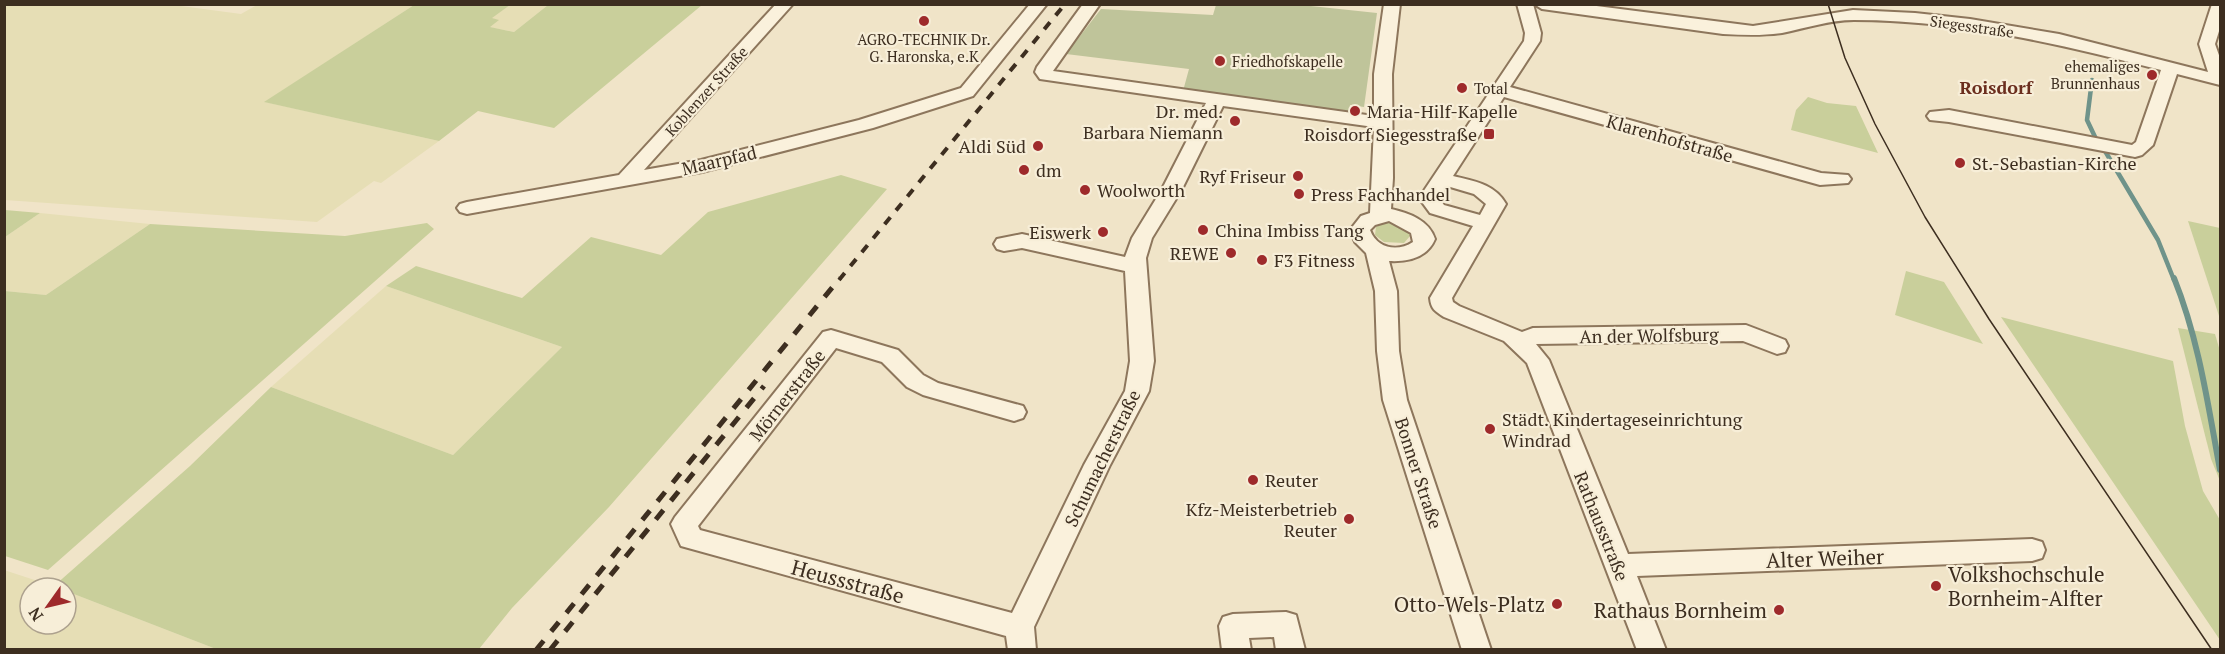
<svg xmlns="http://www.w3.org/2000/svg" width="2225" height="654" font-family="'PT Serif',serif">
<rect width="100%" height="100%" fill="#f0e4c8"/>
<g fill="#e6deb5">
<polygon points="166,4 241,14 257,5 414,5 265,102 439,141 381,183 374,181 317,222 5,200 4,5"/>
<polygon points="510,5 548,5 514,32 489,27 498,20 491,18"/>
<polygon points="40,213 150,224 46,295 5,291 5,237"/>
<polygon points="386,286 562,347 453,455 271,387"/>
<polygon points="4,570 59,588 30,588 30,624 66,624 66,591 216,649 5,649"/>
</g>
<g fill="#c9cf9b">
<polygon points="414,5 510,5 492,18 499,20 490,27 514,32 548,5 702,5 554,128 478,111 439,141 264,102"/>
<polygon points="1808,97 1827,103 1856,106 1878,153 1791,130 1796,110"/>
<polygon points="841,175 887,189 609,507 512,608 479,649 216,649 66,591 66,588 54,586 190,466 271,387 453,455 562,347 386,286 416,266 522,298 591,237 661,255 708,212"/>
<polygon points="5,210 40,213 5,237"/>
<polygon points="2188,221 2220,228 2220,319"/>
<polygon points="427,223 434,229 48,570 5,556 5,291 46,295 150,224 345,236"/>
<polygon points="1393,223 1409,231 1410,236 1404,243 1384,242 1375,235 1376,227 1386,222"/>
<polygon points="1906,271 1944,282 1983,344 1895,315"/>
<polygon points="2001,317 2173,361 2185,426 2203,491 2220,520 2220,640"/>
<polygon points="2178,328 2215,334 2220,351 2220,481 2211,459"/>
</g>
<polygon fill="#bfc49a" points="1292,4 1377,13 1364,107 1350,105 1349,113 1183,91 1189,69 1066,54 1101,9 1213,15 1216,5"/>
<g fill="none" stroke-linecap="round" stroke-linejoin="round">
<g stroke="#6f938a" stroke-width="4.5">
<polyline points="2092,80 2087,120 2096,139"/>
<polyline points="2105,151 2158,240 2174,280"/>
</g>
<path stroke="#6f938a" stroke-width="6" d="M2174,278c25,62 34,127 46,192"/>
<g stroke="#8d765c" stroke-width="4">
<g id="minor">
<polygon points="776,4 793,4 644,170 701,160 859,120 961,88 1030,4 1047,4 973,96 873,128 702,172 467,214 460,212 457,208 460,204 467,202 619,175"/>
<path d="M1083,4h17l-47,67 321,45v-42l10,-70h16l-8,70 1,104 -2,31c18,4 38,11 44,30 -8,19 -27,23 -46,22l8,30 2,60 8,49 84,250h-29l-79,-250 -6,-49 -2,-60 -9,-38 -11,-11 -5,-12 11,-14 9,-3 4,-86 -151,-21 -40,81 -6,5 2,2 -27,44 -6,20 8,103 -5,30 -39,74 -76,162 2,23h-28l-2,-14 -325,-90 -10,-22 4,-7 148,-185 8,-2 67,20 25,25 15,8 85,23 3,6 -3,6 -9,3 -91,-26 -16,-8 -25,-25 -46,-14 -138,178 2,4 312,83 72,-148 41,-74 5,-30 -5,-90 -103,-23 -18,3 -7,-2 -3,-5 3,-5 25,-5 103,23 7,-19 27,-44 6,-5 -2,-2 43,-84 -166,-24 -5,-7 2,-5zM1389,221l22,12 2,9c-15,10 -36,7 -43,-12l5,-5z"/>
<path d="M1517,4h16l8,29 -1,8 -30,46 311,86 27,2 3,4 -3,4 -28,2 -316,-88 -51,79c21,5 42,8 53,28l-54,94 1,4 6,4 63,26 11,-4 213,-3 39,15 3,6 -3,6 -8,2 -34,-13 -207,3 13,16 79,194 404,-15 10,3 3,8 -3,8 -10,3 -395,15 29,74h-29l-110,-287 -23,-22 -60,-24c-9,-6 -13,-8 -14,-19l43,-72 -43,-13 -11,-15 105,-157 1,-8zM1447,186l27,8 12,10 -6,11 -36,-10 -5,-7z"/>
<path d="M1534,4h47l172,22 100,-16 62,3 55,6 89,15 149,38 -9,-28 13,-40h8v24l-5,16 5,14v27l-43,-11 -24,71 -11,10 -7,2 -186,-35 -19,-2 -3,-4 3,-4 19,-2 183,35 4,-3 25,-72c-101,-26 -203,-50 -307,-50 -24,0 -48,8 -72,13 -20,3 -39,2 -59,1l-181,-25z"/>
<polygon points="1286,612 1296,615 1305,650 1276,650 1274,637 1249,638 1251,650 1222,650 1219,626 1223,617 1233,614"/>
</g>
</g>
<use href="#minor" fill="#faf1dc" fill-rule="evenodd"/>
<polyline stroke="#3d2e20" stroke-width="1.5" points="1828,4 1845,58 1875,124 1925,217 1989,319 2212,650"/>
<polyline stroke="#3d2e20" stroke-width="4" stroke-dasharray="9 9" stroke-linecap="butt" points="839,280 1065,4"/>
<g stroke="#3d2e20" stroke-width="5" stroke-dasharray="12 12" stroke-linecap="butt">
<polyline points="536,650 840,278"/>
<polyline points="550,650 764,386"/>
</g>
</g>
<g fill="#9e2a2b" stroke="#f7eed8" stroke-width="2">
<circle cx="924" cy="21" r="6"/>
<circle cx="1220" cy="61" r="6"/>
<circle cx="2152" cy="75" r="6"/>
<circle cx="1462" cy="88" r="6"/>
<circle cx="1355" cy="111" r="6"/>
<circle cx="1235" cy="121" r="6"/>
<rect x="1483" y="128" width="12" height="12" rx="3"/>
<circle cx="1038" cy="146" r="6"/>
<circle cx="1960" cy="163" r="6"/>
<circle cx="1024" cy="170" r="6"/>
<circle cx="1298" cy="176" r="6"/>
<circle cx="1085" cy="190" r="6"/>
<circle cx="1299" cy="194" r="6"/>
<circle cx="1203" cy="230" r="6"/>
<circle cx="1103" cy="232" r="6"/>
<circle cx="1231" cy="253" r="6"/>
<circle cx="1262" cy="260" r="6"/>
<circle cx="1490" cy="429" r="6"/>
<circle cx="1253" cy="480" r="6"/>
<circle cx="1349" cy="519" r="6"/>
<circle cx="1936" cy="586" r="6"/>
<circle cx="1557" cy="604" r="6"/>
<circle cx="1779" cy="610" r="6"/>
</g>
<g text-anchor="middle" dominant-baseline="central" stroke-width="4.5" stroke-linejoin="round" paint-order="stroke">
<g font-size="15" fill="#3d2e20" stroke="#f7eed8">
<text transform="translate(1972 26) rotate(8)">Siegesstraße</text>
<text transform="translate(706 91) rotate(-48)">Koblenzer Straße</text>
</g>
<g font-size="15" fill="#3d2e20" stroke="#f7eed8" text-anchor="start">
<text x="924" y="39" text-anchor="middle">AGRO-TECHNIK Dr.<tspan x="924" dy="17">G. Haronska, e.K</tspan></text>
<text x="1232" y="61">Friedhofskapelle</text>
<text x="2140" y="66" text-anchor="end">ehemaliges<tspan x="2140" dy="17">Brunnenhaus</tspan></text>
<text x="1474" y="88">Total</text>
</g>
<g font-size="18" font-weight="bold" fill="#6b2e1e" stroke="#f7eed8">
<text x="1996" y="87">Roisdorf</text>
</g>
<g font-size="18" fill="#3d2e20" stroke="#f7eed8" text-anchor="start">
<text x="1223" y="111" text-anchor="end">Dr. med.<tspan x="1223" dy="21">Barbara Niemann</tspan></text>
<text x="1367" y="111">Maria-Hilf-Kapelle</text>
<text x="1477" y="134" text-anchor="end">Roisdorf Siegesstraße</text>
<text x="1026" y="146" text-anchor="end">Aldi Süd</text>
<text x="1972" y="163">St.-Sebastian-Kirche</text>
<text x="1036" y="170">dm</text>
<text x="1286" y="176" text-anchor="end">Ryf Friseur</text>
<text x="1097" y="190">Woolworth</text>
<text x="1311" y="194">Press Fachhandel</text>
<text x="1215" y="230">China Imbiss Tang</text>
<text x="1091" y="232" text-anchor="end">Eiswerk</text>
<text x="1219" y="253" text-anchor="end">REWE</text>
<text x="1274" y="260">F3 Fitness</text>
<text x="1502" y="419">Städt. Kindertageseinrichtung<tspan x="1502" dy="21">Windrad</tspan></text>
<text x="1265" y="480">Reuter</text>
<text x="1337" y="509" text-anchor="end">Kfz-Meisterbetrieb<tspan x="1337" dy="21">Reuter</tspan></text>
</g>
<g font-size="18" fill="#3d2e20" stroke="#f7eed8">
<text transform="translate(1670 138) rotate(16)">Klarenhofstraße</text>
<text transform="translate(719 160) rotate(-13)">Maarpfad</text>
<text transform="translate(1649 335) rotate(-1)">An der Wolfsburg</text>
<text transform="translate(787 395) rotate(-52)">Mörnerstraße</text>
<text transform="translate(1102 458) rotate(-64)">Schumacherstraße</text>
<text transform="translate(1419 473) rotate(72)">Bonner Straße</text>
<text transform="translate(1602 526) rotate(68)">Rathausstraße</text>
</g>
<g font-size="21" fill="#3d2e20" stroke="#f7eed8">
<text transform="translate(1825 558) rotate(-2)">Alter Weiher</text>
<text transform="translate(848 581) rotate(15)">Heussstraße</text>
</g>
<g font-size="21" fill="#3d2e20" stroke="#f7eed8" text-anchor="end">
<text x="1948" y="574" text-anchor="start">Volkshochschule<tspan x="1948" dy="24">Bornheim-Alfter</tspan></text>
<text x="1545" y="604">Otto-Wels-Platz</text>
<text x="1767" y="610">Rathaus Bornheim</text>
</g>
</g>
<rect width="2225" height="654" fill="none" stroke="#3d2e20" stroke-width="12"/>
<g transform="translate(48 606) rotate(236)"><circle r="28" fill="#f7eed8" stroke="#ada18e" stroke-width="1.5"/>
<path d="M0-4.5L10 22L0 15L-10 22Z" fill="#9e2a2b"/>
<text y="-9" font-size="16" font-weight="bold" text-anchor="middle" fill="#3d2e20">N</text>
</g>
</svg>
